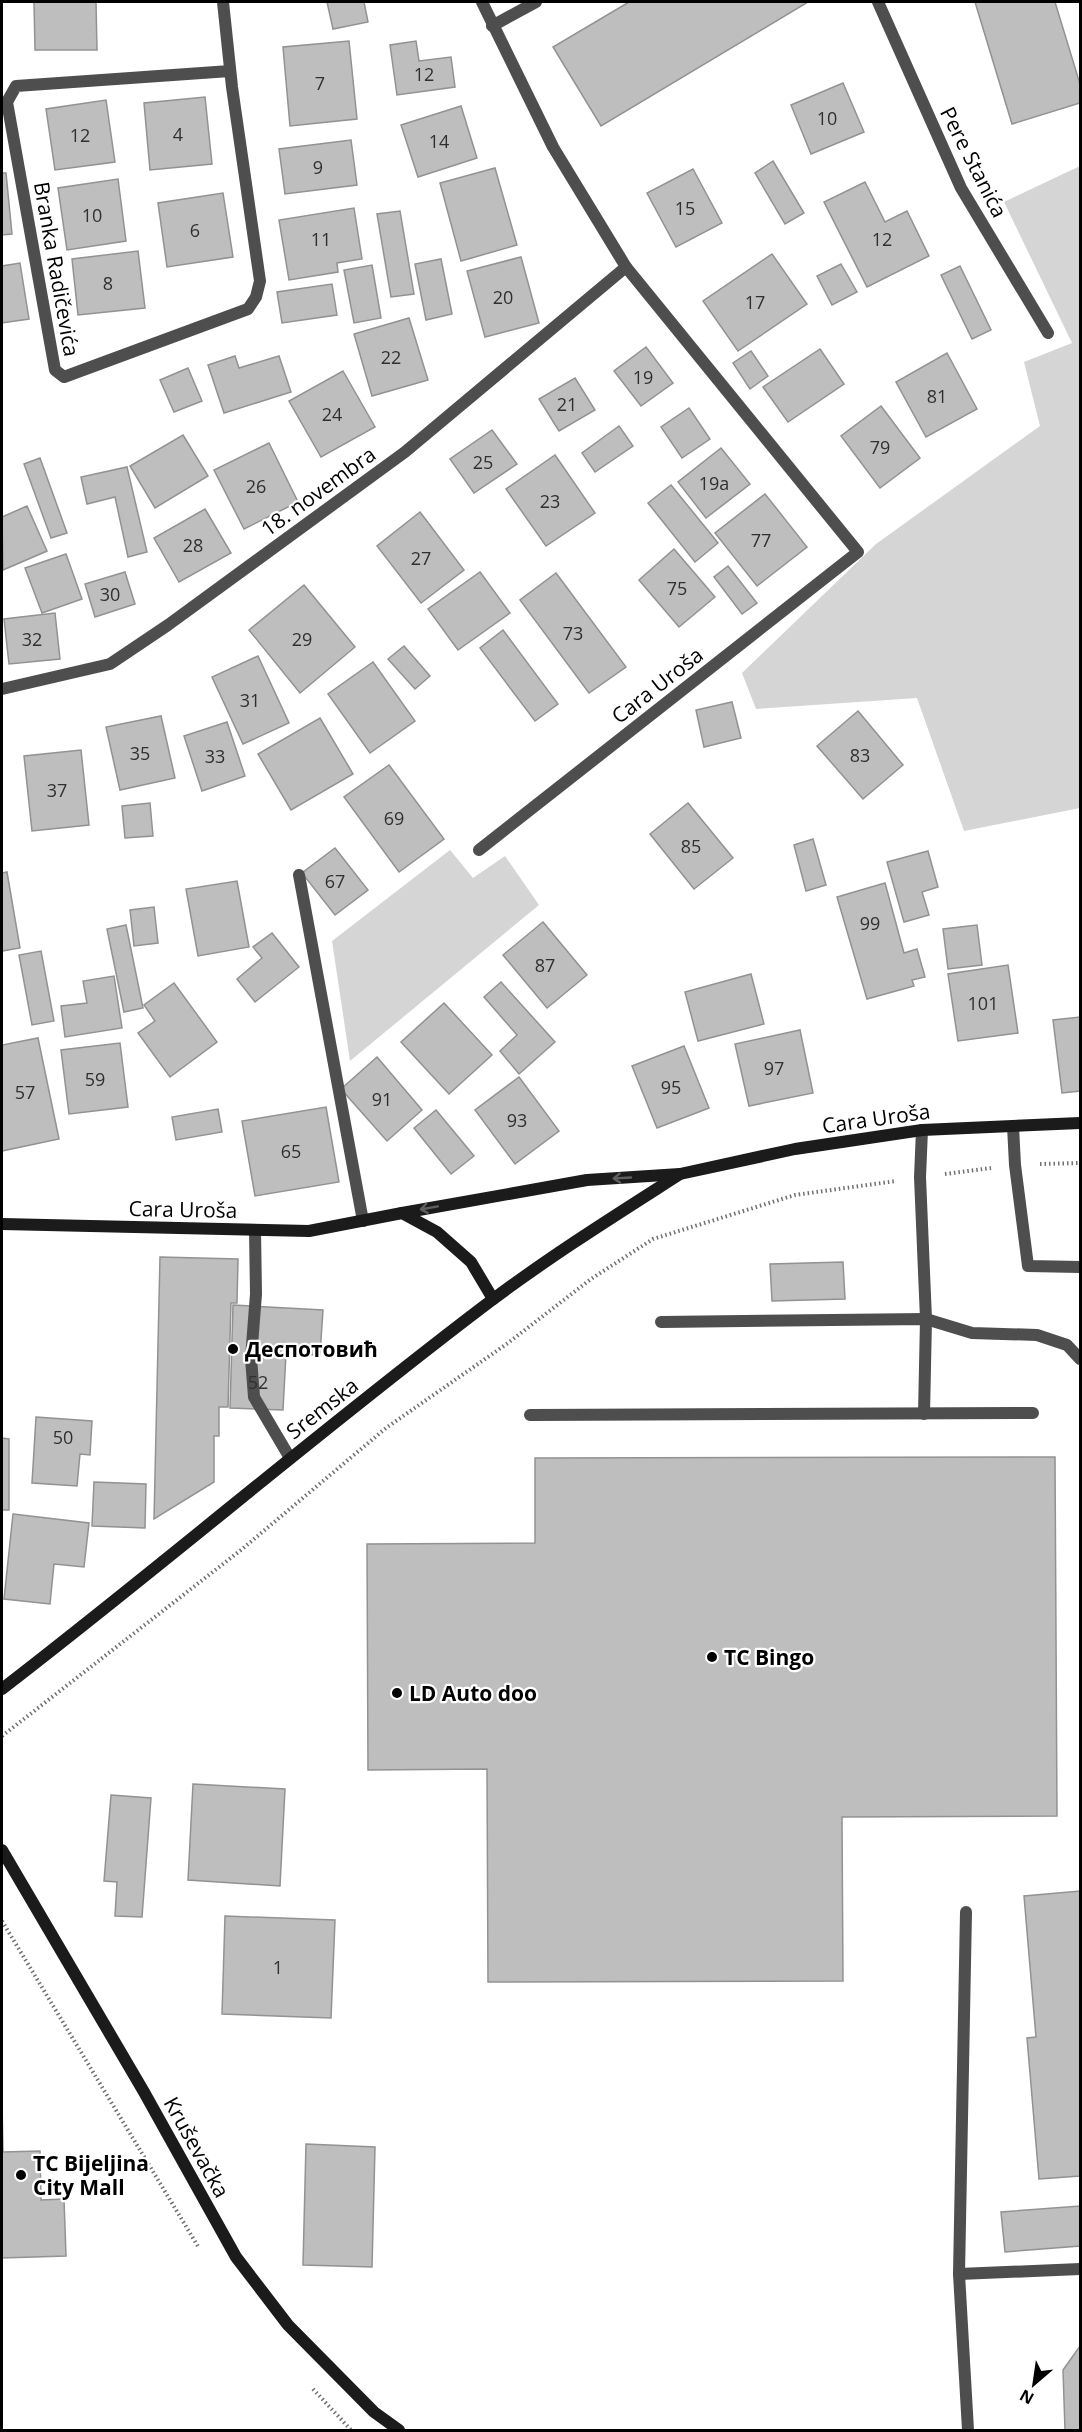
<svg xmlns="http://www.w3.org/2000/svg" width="1082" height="2432" font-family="'Open Sans',sans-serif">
<rect width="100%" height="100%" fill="#fff"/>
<g fill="#d5d5d5">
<polygon points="1080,166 1080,808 964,831 917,698 756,709 742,673 876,544 1040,426 1024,362 1072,343 1004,202"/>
<polygon points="450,850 473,878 505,856 539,905 350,1061 332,941"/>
</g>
<g fill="#bebebe" stroke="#929292" stroke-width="1.5">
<polygon points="34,2 96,2 97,50 35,50"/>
<polygon points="327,2 364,2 368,22 333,29"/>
<polygon points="629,2 808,2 601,126 553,47"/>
<polygon points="975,2 1055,2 1080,84 1080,103 1012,124"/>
<polygon points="349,41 357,119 290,126 283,47"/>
<polygon points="416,41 419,61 451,57 455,87 397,95 390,45"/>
<polygon points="843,83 864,132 811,154 791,105"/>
<polygon points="205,97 212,164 150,170 144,103"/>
<polygon points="106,100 115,162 55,170 46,109"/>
<polygon points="461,106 477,158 418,177 401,125"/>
<polygon points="351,140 357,185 285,194 279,149"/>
<polygon points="773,161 804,213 785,224 755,173"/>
<polygon points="495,168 517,245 461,261 440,183"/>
<polygon points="693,169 722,223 676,247 647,193"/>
<polygon points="2,173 6,173 12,234 2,235"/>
<polygon points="118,179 126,241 67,250 58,188"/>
<polygon points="865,182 885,222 907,211 929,256 867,287 824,202"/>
<polygon points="223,193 233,257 167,267 158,203"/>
<polygon points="354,208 362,259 337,263 338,272 289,280 279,220"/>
<polygon points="400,211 414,294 391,297 377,214"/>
<polygon points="138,251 145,308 78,315 72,259"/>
<polygon points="772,254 807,304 738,351 703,301"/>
<polygon points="521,257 539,323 485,337 467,271"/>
<polygon points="441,259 452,314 426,320 415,264"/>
<polygon points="20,263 29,319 2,323 2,266"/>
<polygon points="841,264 857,292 832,305 817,276"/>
<polygon points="372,265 381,318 354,323 344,270"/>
<polygon points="960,266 991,330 972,339 941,275"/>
<polygon points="332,284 337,315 282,323 277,292"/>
<polygon points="409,318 428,380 372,396 354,334"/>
<polygon points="646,347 673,383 641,406 614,371"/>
<polygon points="820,349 844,384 788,422 763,387"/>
<polygon points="751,351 768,376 750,389 733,363"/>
<polygon points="947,353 977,409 926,437 896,382"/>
<polygon points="235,356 239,368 279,356 291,392 224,413 208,365"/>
<polygon points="188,368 202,401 174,412 160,380"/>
<polygon points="343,371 375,427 321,457 289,401"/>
<polygon points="575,378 595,410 559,431 539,399"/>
<polygon points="881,406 920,458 880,488 841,436"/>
<polygon points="689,408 710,439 682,458 661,427"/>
<polygon points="619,426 633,446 595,472 582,453"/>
<polygon points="492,430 517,464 474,493 450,459"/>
<polygon points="183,435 208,476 155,508 130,466"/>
<polygon points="269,443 298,502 244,529 214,470"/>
<polygon points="721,448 750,484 706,518 678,482"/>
<polygon points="555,455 595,513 546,546 506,489"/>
<polygon points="40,458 67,533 51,538 24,464"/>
<polygon points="127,467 147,552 128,557 115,497 87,504 81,477"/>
<polygon points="671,485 718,543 695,562 648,503"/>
<polygon points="765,494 807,547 757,586 715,533"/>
<polygon points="27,506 47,551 3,570 2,517"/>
<polygon points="205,509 231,553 179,582 154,538"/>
<polygon points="420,512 464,570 421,603 377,546"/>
<polygon points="674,549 715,597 679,627 639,580"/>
<polygon points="66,554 82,599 42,613 25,568"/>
<polygon points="728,566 757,603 742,614 714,577"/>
<polygon points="125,572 135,604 95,617 85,584"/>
<polygon points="480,572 510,613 458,650 428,609"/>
<polygon points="556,573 626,667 589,693 520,600"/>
<polygon points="304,585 355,647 300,693 249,630"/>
<polygon points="55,613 60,659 9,664 4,619"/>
<polygon points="503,630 558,704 535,721 480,648"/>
<polygon points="404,646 430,676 415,689 388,659"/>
<polygon points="258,656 289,723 243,744 212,677"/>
<polygon points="373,662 415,721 370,753 328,694"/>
<polygon points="732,702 741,738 704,747 696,710"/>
<polygon points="858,711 903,765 863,799 817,746"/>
<polygon points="161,716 175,778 120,790 106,727"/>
<polygon points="320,718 353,774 291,810 258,754"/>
<polygon points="227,722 245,776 202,791 184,736"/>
<polygon points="81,750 89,825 32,831 24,756"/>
<polygon points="389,765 444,839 399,872 344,797"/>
<polygon points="150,803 153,836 125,838 122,806"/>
<polygon points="688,803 733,858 694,889 650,834"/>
<polygon points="813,839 826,885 806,891 794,845"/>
<polygon points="335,848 368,890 335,915 302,873"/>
<polygon points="928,851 938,887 922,892 929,915 904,922 887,862"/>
<polygon points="7,872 20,948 2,951 2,873"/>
<polygon points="237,881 249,947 198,956 186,889"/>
<polygon points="885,883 904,953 917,949 925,977 912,980 914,986 867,999 837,897"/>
<polygon points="154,907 158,943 134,946 130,910"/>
<polygon points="543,922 587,975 547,1008 503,955"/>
<polygon points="126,925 143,1008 124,1012 107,929"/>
<polygon points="977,925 982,965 948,969 943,929"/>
<polygon points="272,933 299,967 255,1002 237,979 262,958 253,947"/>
<polygon points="41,951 54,1021 32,1025 19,955"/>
<polygon points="1008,965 1018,1033 958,1041 948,974"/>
<polygon points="751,974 764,1024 698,1041 685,992"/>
<polygon points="114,976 122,1028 65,1037 61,1006 87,1003 83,981"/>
<polygon points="501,982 555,1042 519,1074 500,1051 517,1035 484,997"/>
<polygon points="174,983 217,1042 170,1077 138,1033 155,1021 144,1005"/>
<polygon points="444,1003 492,1055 449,1094 401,1042"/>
<polygon points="1080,1017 1080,1091 1062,1093 1053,1020"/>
<polygon points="800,1030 813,1093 749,1106 735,1044"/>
<polygon points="38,1038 59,1139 2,1151 2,1045"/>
<polygon points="120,1043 128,1107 69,1114 61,1050"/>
<polygon points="684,1046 709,1108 657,1128 632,1066"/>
<polygon points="377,1057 422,1110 387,1141 341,1089"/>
<polygon points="519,1077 559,1131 515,1164 475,1110"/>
<polygon points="326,1107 339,1182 255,1196 242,1121"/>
<polygon points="218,1109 222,1132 176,1140 172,1117"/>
<polygon points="436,1110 474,1156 451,1174 414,1128"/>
<polygon points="160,1257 238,1259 237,1303 231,1303 228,1407 219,1407 219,1436 214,1436 214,1482 154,1519"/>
<polygon points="843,1262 845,1299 772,1301 770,1264"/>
<polygon points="233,1305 323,1310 320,1355 286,1354 283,1410 230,1408"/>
<polygon points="36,1417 92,1421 90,1455 80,1454 77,1486 32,1483"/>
<polygon points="2,1438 9,1439 9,1510 2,1510"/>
<polygon points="1055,1457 1057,1816 842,1817 843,1981 488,1982 487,1769 368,1770 367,1544 535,1543 535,1458"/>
<polygon points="94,1482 146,1484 145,1528 92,1526"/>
<polygon points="13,1514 89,1523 84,1567 54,1564 50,1604 4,1599"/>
<polygon points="193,1784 285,1789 280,1886 188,1880"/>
<polygon points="111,1795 151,1798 142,1917 115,1916 117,1882 104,1881"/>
<polygon points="1080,1891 1080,2176 1039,2179 1027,2038 1036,2037 1024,1896"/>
<polygon points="225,1916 335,1920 331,2018 222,2014"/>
<polygon points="2,2102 3,2152 40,2151 41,2200 64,2199 66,2256 2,2258"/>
<polygon points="306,2144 375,2147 372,2267 303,2265"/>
<polygon points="1080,2206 1080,2246 1005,2252 1001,2212"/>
<polygon points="1080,2346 1080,2430 1065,2430 1063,2370"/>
</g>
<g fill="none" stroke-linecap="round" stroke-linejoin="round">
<g stroke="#707070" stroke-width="4" stroke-dasharray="1.5 3" stroke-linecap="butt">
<polyline points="1040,1164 1080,1163"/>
<polyline points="945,1174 991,1168"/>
<polyline points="2,1736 241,1550 386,1428 508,1343 591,1279 653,1239 795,1195 896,1181"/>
<polyline points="2,1921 199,2248"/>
<polyline points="313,2389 351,2430"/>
</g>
<g stroke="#4e4e4e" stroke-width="12">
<polyline points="1013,1126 1015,1165 1028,1266 1080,1267"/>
<polyline points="922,1130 920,1177 926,1319 924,1414"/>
<polyline points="255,1230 256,1294 251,1358 254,1397 290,1458"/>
<polyline points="661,1322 926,1319 972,1333 1037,1335 1067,1345 1080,1359"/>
<polyline points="530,1415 1033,1413"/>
</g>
<g stroke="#4e4e4e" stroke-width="12">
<polyline points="223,2 232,87 260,281 256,297 248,309 64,377 55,370 7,102 16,86 230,71"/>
<polyline points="878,2 961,188 1048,333"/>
<polyline points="492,26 536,2"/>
<polyline points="2,689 110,664 168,625 405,452 626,267 553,147 482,2"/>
<polyline points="479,850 858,552 626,267"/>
<polyline points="299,875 363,1221"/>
<polyline points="966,1912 959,2274 968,2430"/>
<polyline points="959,2274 1080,2269"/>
</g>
<g stroke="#1b1b1b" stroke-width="12">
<polyline points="402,1213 587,1180 680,1174 795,1149 922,1130 1080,1123"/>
<polyline points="2,1224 309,1231 402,1213 437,1232 471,1262 493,1299"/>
<path d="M2,1689c165,-127 323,-263 490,-389 60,-45 124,-85 188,-126"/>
<polyline points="2,1850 144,2092 236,2257 288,2325 374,2412 399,2430"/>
</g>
</g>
<defs><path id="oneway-shaft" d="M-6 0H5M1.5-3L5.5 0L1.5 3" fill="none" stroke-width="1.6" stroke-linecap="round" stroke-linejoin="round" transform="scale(1.5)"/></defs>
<g stroke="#5f5f5f">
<use href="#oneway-shaft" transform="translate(622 1178) rotate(177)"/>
<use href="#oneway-shaft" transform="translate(429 1208) rotate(170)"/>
</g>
<g fill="#000" stroke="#fff" stroke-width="2">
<circle cx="233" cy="1349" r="6"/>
<circle cx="712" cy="1657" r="6"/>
<circle cx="397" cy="1693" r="6"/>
<circle cx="21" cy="2175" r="6"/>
</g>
<g text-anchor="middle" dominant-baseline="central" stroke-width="4.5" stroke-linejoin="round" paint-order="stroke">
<g font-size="18" fill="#303030">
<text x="424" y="74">12</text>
<text x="320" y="83">7</text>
<text x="827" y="118">10</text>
<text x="178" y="134">4</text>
<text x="80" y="135">12</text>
<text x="439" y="141">14</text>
<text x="318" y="167">9</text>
<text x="685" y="208">15</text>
<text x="92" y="215">10</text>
<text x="195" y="230">6</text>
<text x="321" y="239">11</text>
<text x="882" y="239">12</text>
<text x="108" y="283">8</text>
<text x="503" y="297">20</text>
<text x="755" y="302">17</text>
<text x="391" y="357">22</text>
<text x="643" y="377">19</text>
<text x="937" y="396">81</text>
<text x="567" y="404">21</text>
<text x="332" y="414">24</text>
<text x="880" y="447">79</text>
<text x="483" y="462">25</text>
<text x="714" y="483">19a</text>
<text x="256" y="486">26</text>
<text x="550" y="501">23</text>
<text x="761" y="540">77</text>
<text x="193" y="545">28</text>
<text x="421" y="558">27</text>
<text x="677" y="588">75</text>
<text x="110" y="594">30</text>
<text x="573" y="633">73</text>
<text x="32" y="639">32</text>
<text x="302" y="639">29</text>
<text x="250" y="700">31</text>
<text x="140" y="753">35</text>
<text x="860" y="755">83</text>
<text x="215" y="756">33</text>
<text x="57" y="790">37</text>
<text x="394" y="818">69</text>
<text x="691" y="846">85</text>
<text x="335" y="881">67</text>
<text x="870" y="923">99</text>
<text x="545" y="965">87</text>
<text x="983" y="1003">101</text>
<text x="774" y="1068">97</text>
<text x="95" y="1079">59</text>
<text x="671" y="1087">95</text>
<text x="25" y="1092">57</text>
<text x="382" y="1099">91</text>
<text x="517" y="1120">93</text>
<text x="291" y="1151">65</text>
<text x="258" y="1382">52</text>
<text x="63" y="1437">50</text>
<text x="278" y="1967">1</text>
</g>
<g font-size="21" fill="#000" stroke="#fff">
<text transform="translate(974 162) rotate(63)">Pere Stanića</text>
<text transform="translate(57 269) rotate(80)">Branka Radičevića</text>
<text transform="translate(318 491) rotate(-36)">18. novembra</text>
<text transform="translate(657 685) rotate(-38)">Cara Uroša</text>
<text transform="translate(876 1118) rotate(-8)">Cara Uroša</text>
<text transform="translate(183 1209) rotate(1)">Cara Uroša</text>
<text transform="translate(322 1408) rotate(-38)">Sremska</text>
<text transform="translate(197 2147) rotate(61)">Kruševačka</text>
</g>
<g font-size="21" font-weight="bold" fill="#000" stroke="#fff" text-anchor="start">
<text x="245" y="1349">Деспотовић</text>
<text x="724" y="1657">TC Bingo</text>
<text x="409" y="1693">LD Auto doo</text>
<text x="33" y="2163">TC Bijeljina<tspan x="33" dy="24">City Mall</tspan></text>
</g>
</g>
<rect width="1082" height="2432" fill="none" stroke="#000000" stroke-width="6"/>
<g transform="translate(1034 2384) rotate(209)" stroke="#ffffff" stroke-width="4.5" paint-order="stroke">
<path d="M0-4.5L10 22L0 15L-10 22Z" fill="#000000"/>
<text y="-9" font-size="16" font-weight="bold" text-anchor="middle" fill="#000000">N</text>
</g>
</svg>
